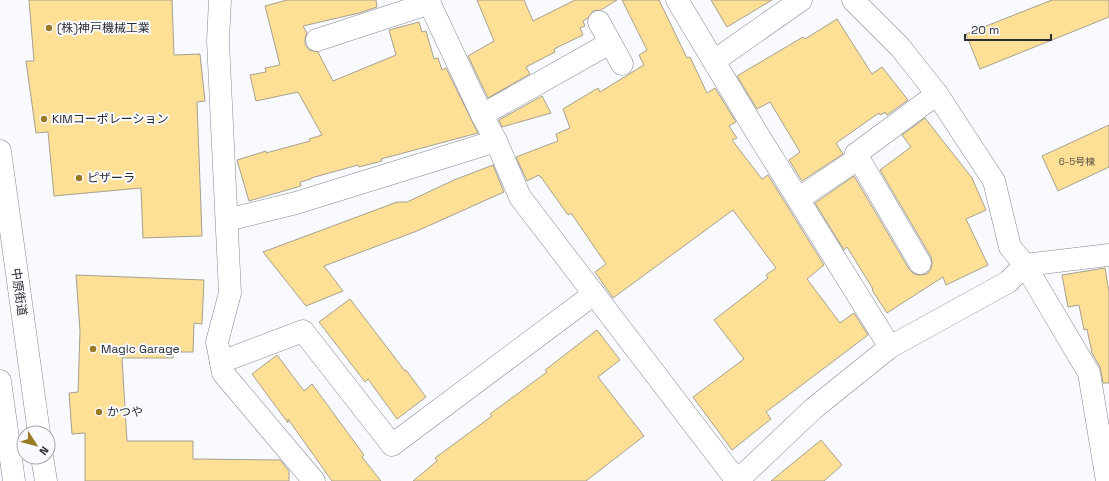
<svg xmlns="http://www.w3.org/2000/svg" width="1109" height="481" font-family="'Space Grotesk','Noto Sans JP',sans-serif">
<rect width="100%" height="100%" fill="#f9fafe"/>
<g fill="#fddf95" stroke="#a6a091">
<polygon points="29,0 172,0 174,55 200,54 205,101 197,102 202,236 143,238 141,188 54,196 48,132 36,133 26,61 34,61"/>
<polygon points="287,0 376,0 377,7 359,13 303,26 307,33 305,38 305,44 309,50 318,52 333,81 396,55 389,30 419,22 422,32 426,31 434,59 438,58 442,70 446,68 478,133 381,159 382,161 359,167 358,165 311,178 311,179 300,182 301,186 249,201 237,160 266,151 266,153 310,141 309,139 322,135 298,92 256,101 250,75 266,72 265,68 280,65 265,6"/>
<polygon points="477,0 524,0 533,21 575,0 617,0 601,10 593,11 588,18 583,21 585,26 580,28 583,35 554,49 555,52 526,67 530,74 488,98 468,56 494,41"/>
<polygon points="622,0 659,0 687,58 690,57 707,93 715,88 736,122 729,126 737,138 732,140 762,179 768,175 824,265 807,279 840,323 854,313 868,335 766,412 771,419 732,450 693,397 744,359 714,320 768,278 766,275 776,268 733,210 613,298 595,272 606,264 571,213 568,215 541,177 540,177 539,175 527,181 516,157 558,141 556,134 570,128 563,109 598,88 600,92 644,65 639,55 647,50"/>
<polygon points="711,0 772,0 727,27"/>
<polygon points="1052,0 1109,0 1109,17 980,69 966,34"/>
<polygon points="837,19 872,74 882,67 908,100 887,115 885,112 880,115 879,113 836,143 843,154 802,181 789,160 800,152 770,102 757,109 737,76 803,37 805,39"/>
<polygon points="542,96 551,113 502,127 499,120"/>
<polygon points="925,118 972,178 986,210 966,219 988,265 946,285 943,277 887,313 872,290 873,289 847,247 844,250 815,203 854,176 909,269 914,274 920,275 927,274 931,269 932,263 931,257 880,170 911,147 902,135"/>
<polygon points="1109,125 1109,167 1058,191 1042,156"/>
<polygon points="493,165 504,192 417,231 324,266 343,291 306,306 263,252 397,202 407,202 454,180"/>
<polygon points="1105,268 1109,292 1109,383 1103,383 1100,367 1092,353 1087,329 1084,330 1079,305 1068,307 1062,275"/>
<polygon points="76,275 204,280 202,324 194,323 193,352 173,352 173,358 122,358 127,441 193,441 193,459 280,460 289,471 289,481 85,481 85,433 72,434 69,393 78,392 80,331"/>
<polygon points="350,299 405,371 406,370 426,397 397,419 368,379 365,382 319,322"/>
<polygon points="597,330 620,360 598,377 644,436 586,481 413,481 437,461 435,458 492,416 490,414 547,372 545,370"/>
<polygon points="277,355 304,391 312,384 364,455 362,457 381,481 332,481 288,419 288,423 252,374"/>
<polygon points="821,440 842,465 824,481 771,481"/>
</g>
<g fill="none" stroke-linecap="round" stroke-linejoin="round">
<g stroke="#838897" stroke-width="23">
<g id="minor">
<polyline points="220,0 218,41 230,293 217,342 223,373 314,481"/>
<polyline points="428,0 482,115 496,141 520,197 737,481"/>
<polyline points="677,0 760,138 890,347"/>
<polyline points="853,0 900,47 937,94 994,181 1010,247 1025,265 1089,373 1107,481"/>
<polyline points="599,22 622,64"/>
<polyline points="317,40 430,3"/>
<polyline points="714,61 801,0"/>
<polyline points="482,115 610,43"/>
<polyline points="856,154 920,263"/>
<polyline points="798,199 853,162 856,154 937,94"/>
<polyline points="227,220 296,203 496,141"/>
<polyline points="221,362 303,331 392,445 594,294"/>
<polyline points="737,481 813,409 890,347 1008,282 1025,265 1109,255"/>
</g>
</g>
<g stroke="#838897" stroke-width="23">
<g id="major">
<polyline points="0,151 39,433"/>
<polyline points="0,381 14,481"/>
<polyline points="42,457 46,481"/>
</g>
</g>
<use href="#minor" stroke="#fff" stroke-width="22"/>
<use href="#major" stroke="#fff" stroke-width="22"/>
</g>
<g fill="#997a23" stroke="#f9fafe" stroke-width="1.5">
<circle cx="49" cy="28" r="4"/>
<circle cx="44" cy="119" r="4"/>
<circle cx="79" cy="178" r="4"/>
<circle cx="93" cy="349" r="4"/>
<circle cx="99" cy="412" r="4"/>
</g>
<g text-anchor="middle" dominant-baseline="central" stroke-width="4" stroke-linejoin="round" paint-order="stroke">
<g font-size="10" fill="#5f594b">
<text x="1077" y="161">6-5号棟</text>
</g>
<g font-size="12" fill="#2a2c32" stroke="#f9fafe" text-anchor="start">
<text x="57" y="28">(株)神戸機械工業</text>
<text x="52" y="119">KIMコーポレーション</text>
<text x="87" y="178">ピザーラ</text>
<text x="101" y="349">Magic Garage</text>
<text x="107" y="412">かつや</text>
</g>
<g font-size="12" fill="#2a2c32" stroke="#f9fafe">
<text transform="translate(19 292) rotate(82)">中原街道</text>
</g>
</g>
<g transform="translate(36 445) rotate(126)"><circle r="19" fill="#f9fafe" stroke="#a6a8ac"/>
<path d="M0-3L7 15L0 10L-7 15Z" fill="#997a23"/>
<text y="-6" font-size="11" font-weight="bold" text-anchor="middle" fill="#2a2c32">N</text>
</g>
<path d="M965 34v6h86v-6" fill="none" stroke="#2a2c32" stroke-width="2"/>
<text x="971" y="34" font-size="12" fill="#2a2c32" stroke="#f9fafe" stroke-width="3" paint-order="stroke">20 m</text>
</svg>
